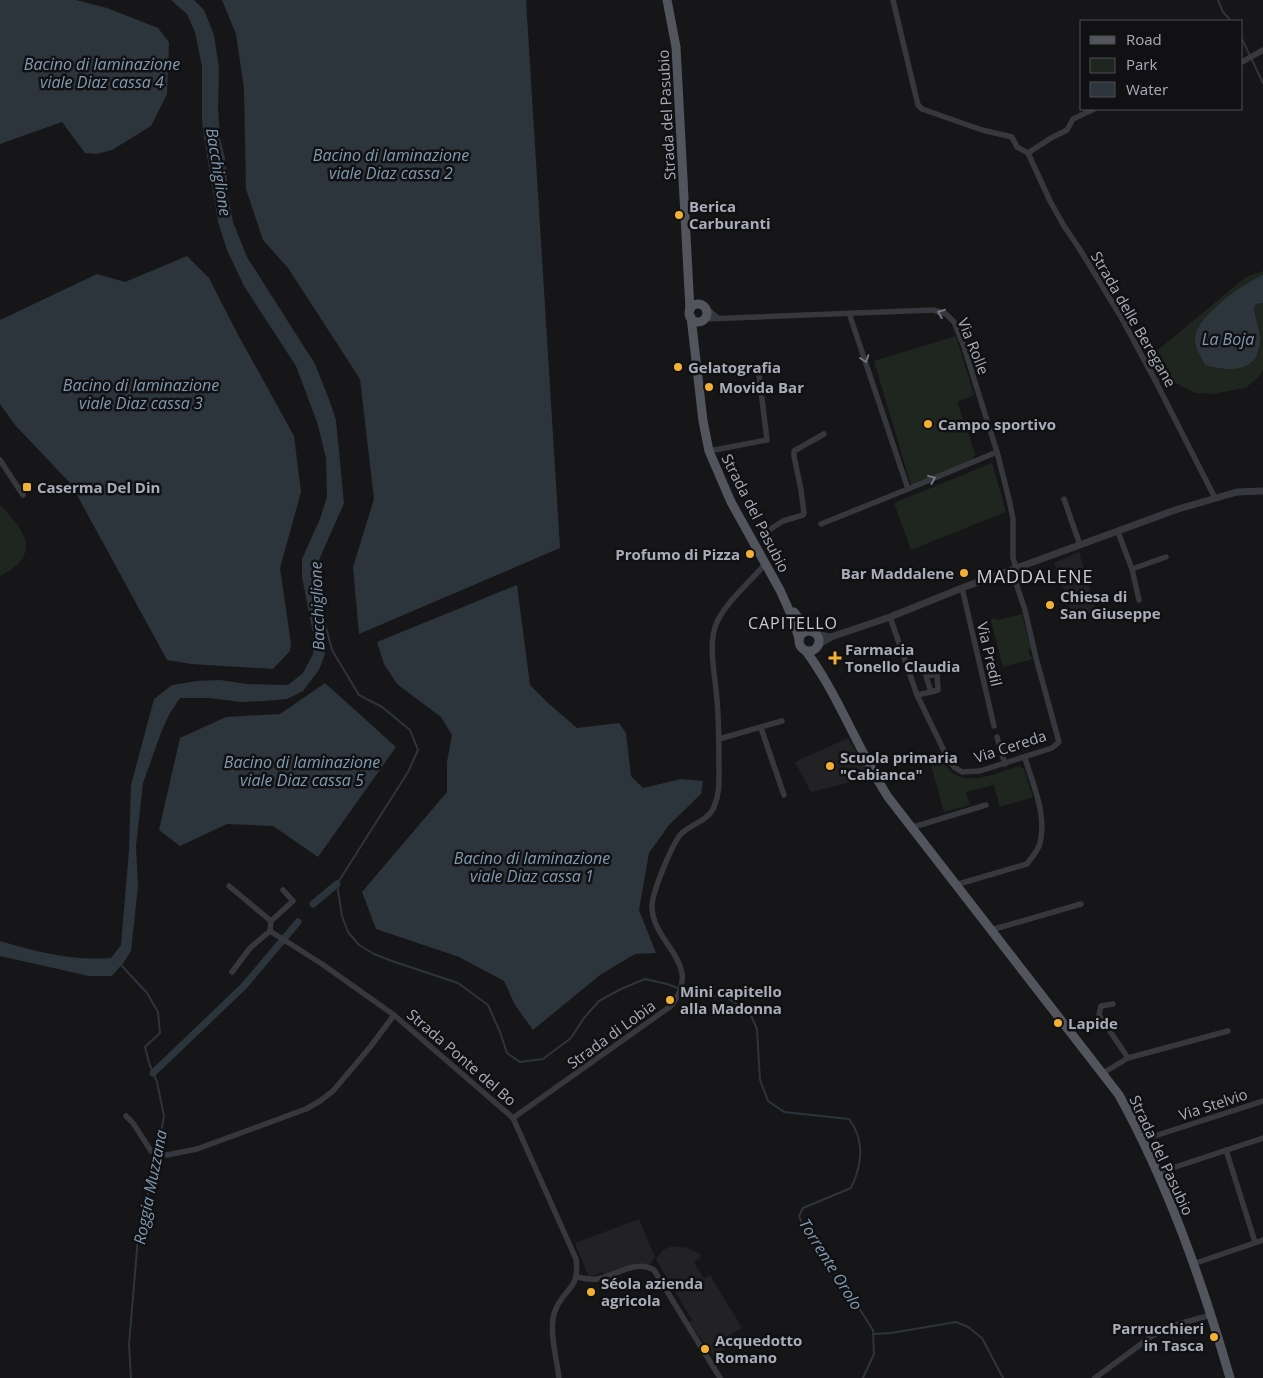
<svg xmlns="http://www.w3.org/2000/svg" width="1263" height="1378" font-family="'Open Sans',sans-serif">
<rect width="100%" height="100%" fill="#161618"/>
<g fill="#222225">
<polygon points="1079,552 1096,611 1075,621 1054,563"/>
<polygon points="848,738 871,777 811,792 795,762"/>
<polygon points="639,1219 655,1257 649,1265 638,1264 604,1275 603,1272 589,1277 575,1243"/>
<polygon points="672,1246 688,1248 701,1254 700,1258 694,1262 704,1279 710,1275 742,1328 726,1337 729,1342 725,1345 727,1348 713,1356 689,1322 692,1320 656,1259 663,1250"/>
</g>
<g fill="#1e261f">
<path d="M1263,271v4c-22,8 -69,42 -67,69 0,7 6,15 9,21 27,8 32,6 53,-12l2,-15 -6,-30 2,-4 7,-1v67l-6,9 -12,9 -32,6 -18,-1 -26,-13 -12,4 -14,-26 16,-9 87,-72z"/>
<polygon points="956,336 974,395 957,402 976,456 973,457 974,462 911,485 874,361"/>
<polygon points="992,463 1006,512 911,550 894,503"/>
<path d="M0,505c13,14 35,34 22,54 -5,8 -15,13 -22,17z"/>
<polygon points="1022,614 1031,649 1028,649 1030,656 1033,659 1003,667 991,620 995,618 998,620"/>
<path d="M939,753c4,6 8,16 14,20 19,13 46,-1 66,-7l5,3 9,28 -33,10 -6,-22 -28,7 4,13 -26,7 -13,-47z"/>
</g>
<g fill="#2c353c">
<polygon points="0,0 76,0 107,8 158,28 169,42 167,94 151,126 112,150 97,154 85,153 62,122 0,144"/>
<path d="M171,0h23l10,10 10,25 5,33 -1,40 2,30 6,25 1,29 6,30 14,35 68,107 15,38 6,18 8,83 -25,57v21l6,73 -6,16 -16,21 -16,8 -23,2 -23,1 -31,-4h-30l-10,15 -8,17 -19,53 -7,63 2,40 -7,65 -7,11 -12,14h-23l-89,-20v-15c37,11 72,20 111,17l10,-13 8,-95 2,-65 23,-86 18,-14 25,-4 23,-1 27,4 41,1 15,-12 10,-19v-21l-11,-56v-18l18,-40 7,-22 -1,-39 -9,-36 -21,-56 -52,-80 -17,-36 -9,-28 -14,-85 -2,-17v-54l-7,-34 -8,-18z"/>
<polygon points="222,0 526,0 560,548 359,634 353,567 374,499 360,379 288,268 263,240 246,189 244,89 236,34"/>
<polygon points="187,256 209,278 236,331 294,436 301,492 280,568 291,644 290,651 273,669 191,664 167,660 71,484 15,425 0,404 0,320 97,274 125,282"/>
<path d="M1263,275v28l-7,1 -2,4c1,10 6,21 6,31 0,33 -30,34 -55,26 -4,-8 -10,-16 -10,-25 -1,-22 49,-58 68,-65z"/>
<polygon points="517,585 530,685 548,703 577,728 619,723 626,733 631,776 643,788 681,779 703,781 701,794 669,825 649,853 639,910 656,953 635,954 600,975 533,1030 515,1005 504,981 459,957 376,929 362,892 447,792 447,762 452,735 441,717 397,684 384,664 377,642"/>
<polygon points="325,683 396,747 318,857 273,826 227,824 180,846 159,830 180,738 226,717 280,714"/>
</g>
<g fill="none" stroke-linecap="round" stroke-linejoin="round">
<g stroke="#2c353c" stroke-width="2">
<polyline points="1218,0 1223,12 1231,21"/>
<polyline points="1242,39 1263,83"/>
<polyline points="322,612 332,650 359,695 382,707 410,730 418,750 408,772 337,884 342,916 348,932 359,945 374,954 392,961 458,983 488,1005 500,1032 507,1053 520,1062 543,1059 571,1038 584,1018 599,1001 621,989 645,979 667,984 678,988"/>
<polyline points="121,965 147,993 158,1012 160,1033 145,1047 149,1063 157,1082 164,1116 158,1149 138,1237 129,1345 131,1378"/>
<path d="M683,990l11,5 32,2 24,16 7,16 3,51 8,21 16,11 65,7c16,21 13,46 2,69l-48,20 -4,8 4,10 42,60 28,44 1,24 -11,24"/>
<polyline points="873,1334 891,1333 956,1322 968,1327 982,1338 1003,1378"/>
</g>
<g stroke="#2c353c" stroke-width="7">
<polyline points="313,904 337,884"/>
<polyline points="153,1073 244,986 298,922"/>
</g>
<g stroke="#37383d" stroke-width="5.5">
<polyline points="893,0 918,105 922,109 982,130 1012,137 1017,147 1028,153 1050,201 1064,226 1079,248 1121,317 1157,384 1215,498"/>
<polyline points="1242,62 1263,50"/>
<polyline points="1028,153 1051,138 1067,130 1073,119 1094,109"/>
<polyline points="706,308 718,318"/>
<polyline points="849,313 908,489 997,452"/>
<polyline points="704,319 933,310 946,314 954,322 963,344 997,452 1009,499 1013,519 1013,558 1016,568 1017,586 1025,610 1036,658 1059,742 1052,748 980,771 962,772 954,767 947,757 917,695 890,617"/>
<polyline points="709,451 767,440 759,375"/>
<polyline points="0,460 23,495"/>
<polyline points="1064,499 1080,545"/>
<polyline points="821,524 908,489"/>
<polyline points="1118,532 1132,569 1139,600"/>
<polyline points="763,534 783,521 803,515 804,513 801,490 794,456 794,451 824,434"/>
<polyline points="1132,569 1166,557"/>
<polyline points="962,588 994,726"/>
<polyline points="917,695 931,692 926,676 937,674 938,690 931,692"/>
<polyline points="761,728 784,795"/>
<polyline points="997,737 1005,764"/>
<polyline points="719,739 782,721"/>
<polyline points="910,828 986,805"/>
<path d="M955,885l72,-21c5,-7 11,-13 13,-21 7,-29 -7,-58 -15,-85"/>
<polyline points="229,886 271,921 270,931"/>
<polyline points="271,921 293,901 283,890"/>
<polyline points="991,930 1081,904"/>
<polyline points="270,931 322,964 394,1015 513,1118"/>
<polyline points="232,972 250,948 270,931"/>
<polyline points="1113,1004 1101,1006 1099,1015 1128,1058"/>
<polyline points="1103,1073 1128,1058 1228,1031"/>
<polyline points="126,1116 133,1123 151,1151 167,1155 197,1149 306,1109 320,1101 333,1091 371,1046 394,1015"/>
<polyline points="1142,1140 1263,1101"/>
<polyline points="1226,1150 1255,1242"/>
<polyline points="1157,1173 1263,1138"/>
<polyline points="1193,1264 1263,1240"/>
<path d="M577,1277c6,1 13,3 20,2 19,-3 38,-20 57,-9l66,108"/>
<path d="M559,1378c-2,-19 -11,-49 -4,-67 9,-24 25,-20 21,-52l-63,-141 158,-112c34,-44 -19,-61 -19,-100 0,-13 21,-65 30,-73 11,-10 26,-12 32,-26 6,-14 5,-27 5,-41 0,-26 0,-51 -3,-76 -2,-21 -8,-49 1,-68 10,-21 34,-41 48,-58"/>
<polyline points="1095,1378 1152,1336 1168,1327 1211,1315"/>
</g>
<g stroke="#37383d" stroke-width="7">
<polyline points="816,634 830,637"/>
<polyline points="818,645 831,637 890,617 962,588 1178,509 1237,492 1263,491"/>
</g>
<g stroke="#53555c" stroke-width="9">
<polyline points="667,0 676,47 690,310"/>
<circle cx="698" cy="313" r="9"/>
<polyline points="691,317 703,421 709,451 731,502 780,590 793,619 799,639"/>
<polyline points="794,612 805,627 811,631"/>
<circle cx="809" cy="641" r="10"/>
<path d="M806,651c33,45 52,99 82,146l231,298c49,89 83,186 111,283"/>
</g>
</g>
<defs><path id="oneway-chevron" d="M-2-3.5L2.5 0L-2 3.5" fill="none" stroke-width="1.6" stroke-linecap="round" stroke-linejoin="round" transform="scale(1.25)"/></defs>
<g stroke="#757881">
<use href="#oneway-chevron" transform="translate(941 313) rotate(-158)"/>
<use href="#oneway-chevron" transform="translate(865 359) rotate(72)"/>
<use href="#oneway-chevron" transform="translate(932 479) rotate(-22)"/>
</g>
<g fill="#f2b134" stroke="#111113" stroke-width="2">
<circle cx="679" cy="215" r="5"/>
<circle cx="678" cy="367" r="5"/>
<circle cx="709" cy="387" r="5"/>
<circle cx="928" cy="424" r="5"/>
<rect x="22" y="482" width="10" height="10" rx="2.5"/>
<circle cx="750" cy="554" r="5"/>
<circle cx="964" cy="573" r="5"/>
<circle cx="1050" cy="605" r="5"/>
<path d="M832.5 650.5h5v5h5v5h-5v5h-5v-5h-5v-5h5z"/>
<circle cx="830" cy="766" r="5"/>
<circle cx="670" cy="1000" r="5"/>
<circle cx="1058" cy="1023" r="5"/>
<circle cx="591" cy="1292" r="5"/>
<circle cx="1214" cy="1337" r="5"/>
<circle cx="705" cy="1349" r="5"/>
</g>
<g text-anchor="middle" dominant-baseline="central" stroke-width="5" stroke-linejoin="round" paint-order="stroke">
<g font-size="15" fill="#a8adb8" stroke="#111113">
<text transform="translate(666 115) rotate(-93)">Strada del Pasubio</text>
<text transform="translate(1134 319) rotate(60)">Strada delle Beregane</text>
<text transform="translate(974 346) rotate(68)">Via Rolle</text>
<text transform="translate(756 513) rotate(63)">Strada del Pasubio</text>
<text transform="translate(990 654) rotate(77)">Via Predil</text>
<text transform="translate(1010 746) rotate(-18)">Via Cereda</text>
<text transform="translate(611 1034) rotate(-36)">Strada di Lobia</text>
<text transform="translate(462 1057) rotate(41)">Strada Ponte del Bo</text>
<text transform="translate(1213 1104) rotate(-18)">Via Stelvio</text>
<text transform="translate(1162 1155) rotate(65)">Strada del Pasubio</text>
</g>
<g font-size="15" font-weight="bold" fill="#a8adb8" stroke="#111113" text-anchor="start">
<text x="689" y="206">Berica<tspan x="689" dy="17">Carburanti</tspan></text>
<text x="688" y="367">Gelatografia</text>
<text x="719" y="387">Movida Bar</text>
<text x="938" y="424">Campo sportivo</text>
<text x="37" y="487">Caserma Del Din</text>
<text x="740" y="554" text-anchor="end">Profumo di Pizza</text>
<text x="954" y="573" text-anchor="end">Bar Maddalene</text>
<text x="1060" y="596">Chiesa di<tspan x="1060" dy="17">San Giuseppe</tspan></text>
<text x="845" y="649">Farmacia<tspan x="845" dy="17">Tonello Claudia</tspan></text>
<text x="840" y="757">Scuola primaria<tspan x="840" dy="17">"Cabianca"</tspan></text>
<text x="680" y="991">Mini capitello<tspan x="680" dy="17">alla Madonna</tspan></text>
<text x="1068" y="1023">Lapide</text>
<text x="601" y="1283">Séola azienda<tspan x="601" dy="17">agricola</tspan></text>
<text x="1204" y="1328" text-anchor="end">Parrucchieri<tspan x="1204" dy="17">in Tasca</tspan></text>
<text x="715" y="1340">Acquedotto<tspan x="715" dy="17">Romano</tspan></text>
</g>
<g font-size="16" font-style="italic" fill="#7f9bb3" stroke="#111113">
<text x="102" y="64">Bacino di laminazione<tspan x="102" dy="18">viale Diaz cassa 4</tspan></text>
<text x="391" y="155">Bacino di laminazione<tspan x="391" dy="18">viale Diaz cassa 2</tspan></text>
<text transform="translate(219 172) rotate(81)">Bacchiglione</text>
<text x="1228" y="339">La Boja</text>
<text x="141" y="385">Bacino di laminazione<tspan x="141" dy="18">viale Diaz cassa 3</tspan></text>
<text transform="translate(317 606) rotate(-92)">Bacchiglione</text>
<text x="302" y="762">Bacino di laminazione<tspan x="302" dy="18">viale Diaz cassa 5</tspan></text>
<text x="532" y="858">Bacino di laminazione<tspan x="532" dy="18">viale Diaz cassa 1</tspan></text>
<text transform="translate(150 1187) rotate(-79)">Roggia Muzzana</text>
<text transform="translate(831 1264) rotate(58)">Torrente Orolo</text>
</g>
<g font-size="16" letter-spacing="1" fill="#c9ccd4" stroke="#111113">
<text x="793" y="623">CAPITELLO</text>
</g>
<g font-size="18" letter-spacing="1" fill="#c9ccd4" stroke="#111113">
<text x="1035" y="576">MADDALENE</text>
</g>
</g>
<rect x="1080" y="20" width="162" height="90" fill="#111113" stroke="#4d4f55"/>
<rect x="1090" y="36" width="25" height="8" fill="#53555c" stroke="#4d4f55"/>
<text x="1126" y="45" font-size="15" fill="#a8adb8">Road</text>
<rect x="1090" y="58" width="25" height="15" fill="#1e261f" stroke="#4d4f55"/>
<text x="1126" y="70" font-size="15" fill="#a8adb8">Park</text>
<rect x="1090" y="82" width="25" height="15" fill="#2c353c" stroke="#4d4f55"/>
<text x="1126" y="95" font-size="15" fill="#a8adb8">Water</text>
</svg>
